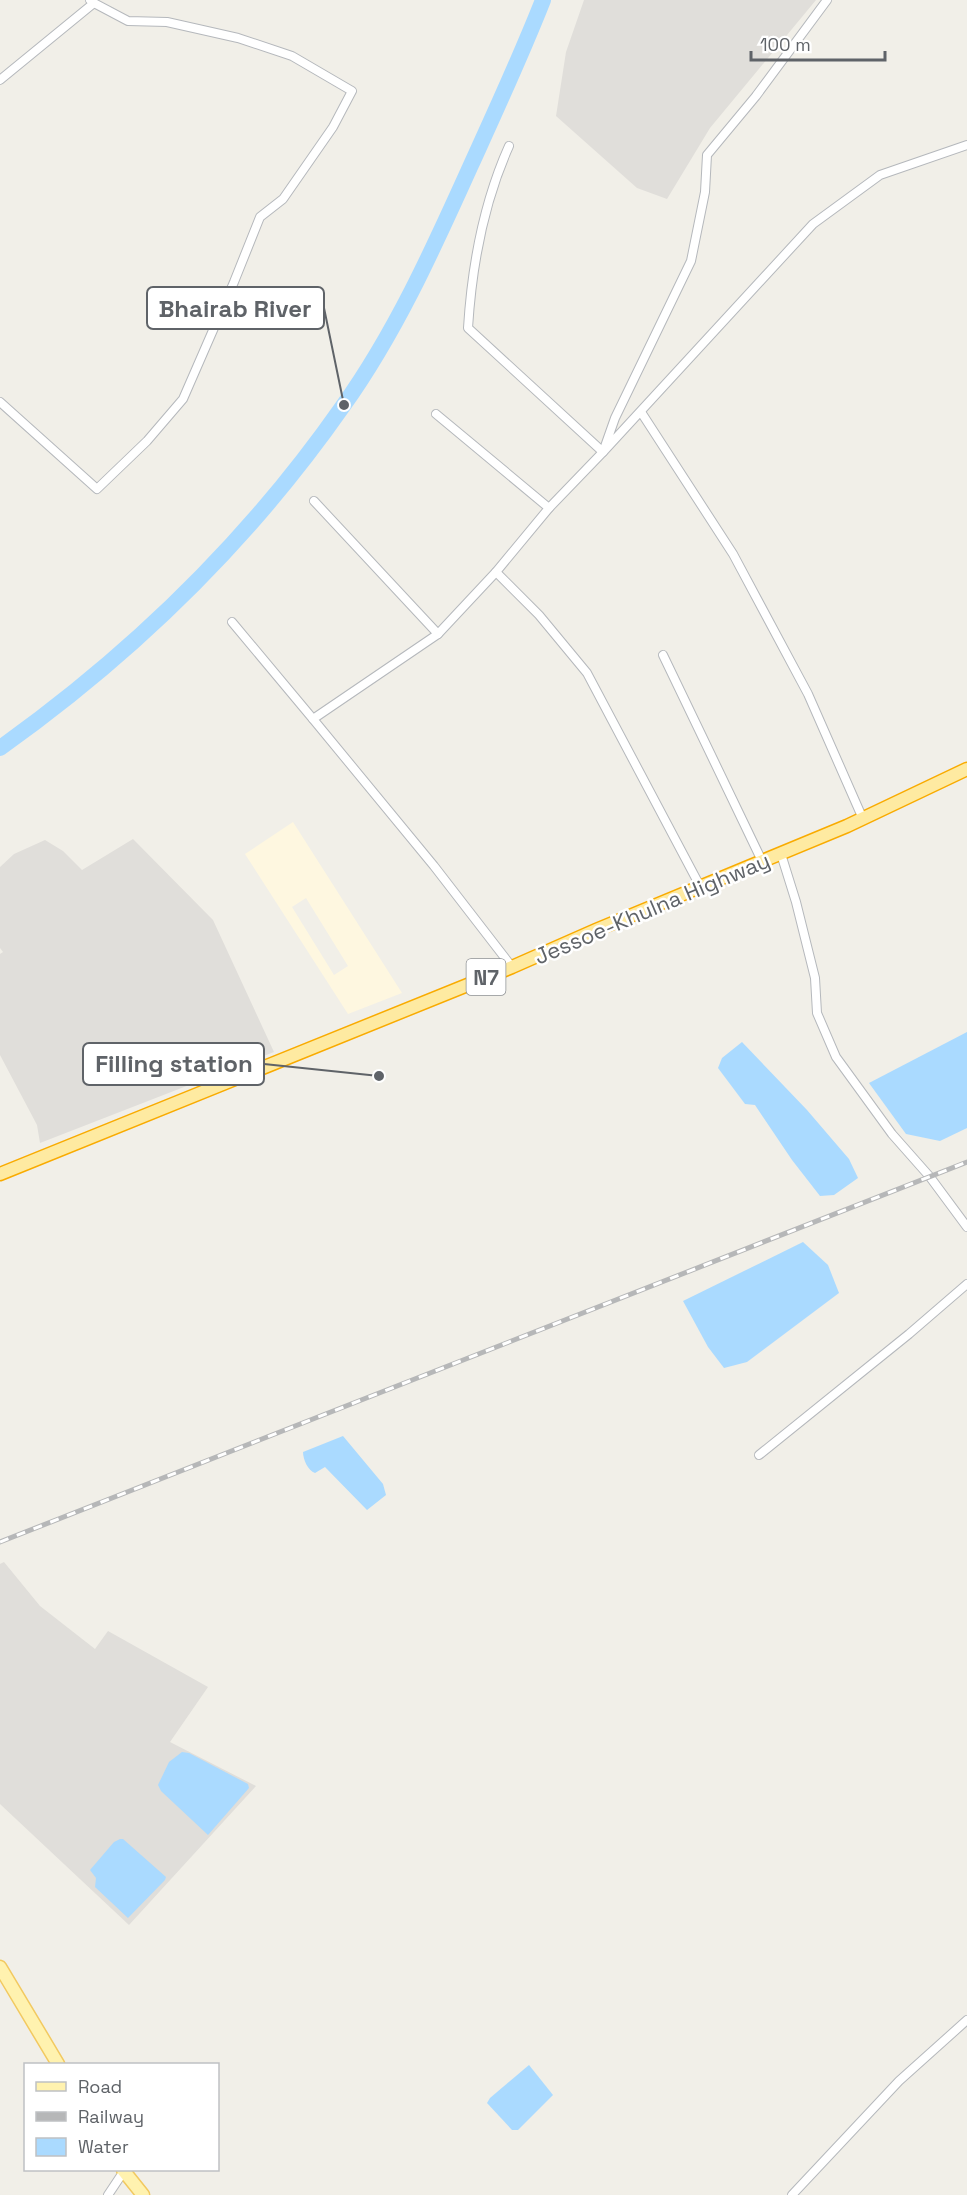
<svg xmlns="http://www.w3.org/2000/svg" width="967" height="2195" font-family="'Space Grotesk',sans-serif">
<rect width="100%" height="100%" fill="#f1efe8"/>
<path fill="#fef7e0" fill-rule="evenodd" d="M293,822l109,171 -54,21 -103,-160zM306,898l42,68 -14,9 -42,-68z"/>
<g fill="#e0deda">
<polygon points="584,0 816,0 710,128 667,199 637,188 556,116 566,52"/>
<polygon points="133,839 213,920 274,1052 40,1143 37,1125 0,1055 0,954 3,952 0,948 0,867 14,854 45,840 63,851 82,870"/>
<polygon points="4,1562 40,1606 95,1649 108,1631 208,1687 170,1742 256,1786 129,1925 0,1804 0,1564"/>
</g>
<g fill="#aadaff">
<polygon points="967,1032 967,1128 940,1141 906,1134 869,1083"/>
<polygon points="742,1042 807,1110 849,1159 858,1178 834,1195 820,1196 792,1160 755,1105 745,1104 718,1068 722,1058"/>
<polygon points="803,1242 828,1265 839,1293 747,1362 724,1368 708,1347 683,1301"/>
<path d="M343,1436l40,48 3,11 -19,15 -42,-43 -10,6c-7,-2 -12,-14 -12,-21z"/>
<polygon points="182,1752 189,1753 248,1784 249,1788 208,1835 161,1791 158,1785 169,1762"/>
<polygon points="120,1839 123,1839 166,1877 165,1880 128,1918 95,1887 96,1878 90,1870 114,1842"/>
<polygon points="529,2065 553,2095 518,2130 512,2130 487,2103 490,2098"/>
</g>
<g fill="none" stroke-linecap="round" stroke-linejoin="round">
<path stroke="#aadaff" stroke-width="16" d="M0,748c132,-94 250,-209 343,-342 53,-74 91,-159 128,-241 25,-55 50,-109 72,-165"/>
<g stroke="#b5b8bc" stroke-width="10">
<g id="minor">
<polyline points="827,0 756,96 707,155 705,192 691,261 615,418 603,452 813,224 880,175 967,145"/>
<polyline points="0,80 94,3 90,0"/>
<path d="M509,146c-26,58 -37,118 -41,182l135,124 -54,56"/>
<polyline points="0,402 97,489 147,441 183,399 234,282 260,217 283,199 333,127 352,91 292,56 238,38 167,22 128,21 94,3"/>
<polyline points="641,412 733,554 808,694 863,819"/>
<polyline points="436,414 549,508 496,572"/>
<polyline points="314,501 438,634 496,572 539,615 587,673 701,888"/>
<polyline points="232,622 313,719"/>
<polyline points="438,634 313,719 434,866 512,967"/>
<polyline points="663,655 762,861"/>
<polyline points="781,854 796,902 815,978 817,1013 836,1057 892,1134 930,1177 967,1227"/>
<polyline points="759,1455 909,1334 967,1284"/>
<polyline points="108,2195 124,2171"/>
<polyline points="792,2195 899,2081 967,2020"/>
</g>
</g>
<g stroke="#f2c960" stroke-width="15">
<g id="primary">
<polyline points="0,1967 58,2064"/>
<polyline points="123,2170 143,2195"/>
</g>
</g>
<g stroke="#f9ab00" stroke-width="15">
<polyline id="trunk" points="0,1174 512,967 596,930 847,826 967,769"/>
</g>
<use href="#minor" stroke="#fff" stroke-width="8"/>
<use href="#primary" stroke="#fff2af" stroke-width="12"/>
<use href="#trunk" stroke="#feeaa1" stroke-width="12"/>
<g stroke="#b6b7b8" stroke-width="5">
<polyline id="rail" points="0,1542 967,1162"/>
</g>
<use href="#rail" stroke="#fff" stroke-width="3" stroke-dasharray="9" stroke-linecap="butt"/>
</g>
<g text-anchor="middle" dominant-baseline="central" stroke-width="5" stroke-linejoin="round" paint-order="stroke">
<rect fill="#fff" stroke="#8f9295" stroke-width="1.5" x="466.5" y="959" width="39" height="36" rx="4.5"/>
<g font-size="21" font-weight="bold" fill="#5f6368">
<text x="486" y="977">N7</text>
</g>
<g font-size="22" fill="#5f6368" stroke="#fff">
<text transform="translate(652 908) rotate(-23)">Jessoe-Khulna Highway</text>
</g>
</g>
<path fill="none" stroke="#5f6368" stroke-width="2" d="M344 405L324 308M379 1076L264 1064"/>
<g fill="#5f6368" stroke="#fff" stroke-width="2">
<circle cx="344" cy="405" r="6"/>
<circle cx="379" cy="1076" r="6"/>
</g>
<g fill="#fff" stroke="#5f6368" stroke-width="2">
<rect x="147" y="287" width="177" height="42" rx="6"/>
<rect x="83" y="1043" width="181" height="42" rx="6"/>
</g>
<g font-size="24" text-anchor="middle" font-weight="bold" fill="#5f6368">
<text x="235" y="317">Bhairab River</text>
<text x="174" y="1072">Filling station</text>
</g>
<rect x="24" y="2063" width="195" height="108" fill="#ffffff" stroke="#bfc1c3" stroke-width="1.5"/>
<rect x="36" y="2082" width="30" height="9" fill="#fff2af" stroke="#bfc1c3" stroke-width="1.5"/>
<text x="78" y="2093" font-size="18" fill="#5f6368">Road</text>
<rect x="36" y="2112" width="30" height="9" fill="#b6b7b8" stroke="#bfc1c3" stroke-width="1.5"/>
<text x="78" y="2123" font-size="18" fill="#5f6368">Railway</text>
<rect x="36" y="2138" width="30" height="18" fill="#aadaff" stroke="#bfc1c3" stroke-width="1.5"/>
<text x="78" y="2153" font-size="18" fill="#5f6368">Water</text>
<path d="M751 51v9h134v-9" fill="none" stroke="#5f6368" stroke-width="3"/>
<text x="760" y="51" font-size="18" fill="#5f6368" stroke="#ffffff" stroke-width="4.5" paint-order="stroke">100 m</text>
</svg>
